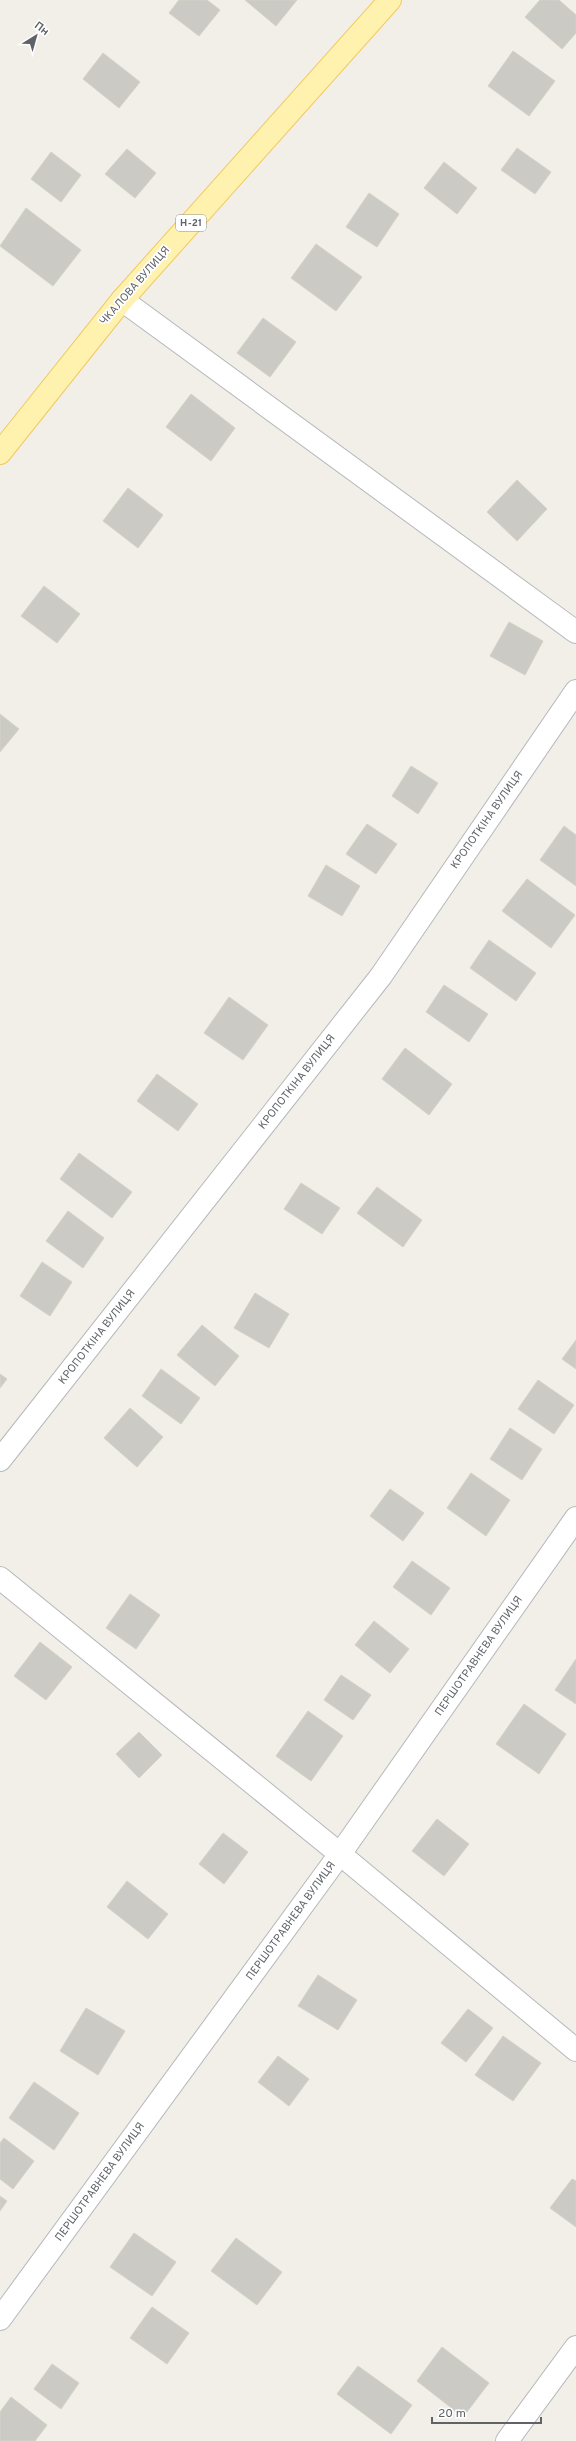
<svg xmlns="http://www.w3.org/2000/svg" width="576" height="2441" font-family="Overpass,sans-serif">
<rect width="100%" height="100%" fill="#f1efe8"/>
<g fill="#cccac5" stroke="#d6d1c6">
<polygon points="179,0 207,0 220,10 199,36 169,13"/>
<polygon points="245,0 297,0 276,26"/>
<polygon points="540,0 559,0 576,15 576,33 562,49 525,17"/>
<polygon points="513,51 555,81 529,116 488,86"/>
<polygon points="103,53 140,82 119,108 83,79"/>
<polygon points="517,148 551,172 535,194 501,170"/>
<polygon points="127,149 156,173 135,198 105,174"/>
<polygon points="51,152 81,175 61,202 31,179"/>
<polygon points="444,162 477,188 457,214 424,188"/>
<polygon points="369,193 399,214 377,247 346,227"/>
<polygon points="26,208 81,250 53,286 0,246"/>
<polygon points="316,244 362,277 336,311 291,278"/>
<polygon points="263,318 296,342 270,377 237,353"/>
<polygon points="191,394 235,428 211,461 166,427"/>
<polygon points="517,480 547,509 517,541 487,512"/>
<polygon points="128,488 163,515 138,548 103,521"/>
<polygon points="44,586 80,614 57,643 21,616"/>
<polygon points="509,622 543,641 525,675 490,656"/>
<polygon points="0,714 19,729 0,752"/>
<polygon points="411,766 438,783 418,814 392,796"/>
<polygon points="367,824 397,844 376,874 346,854"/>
<polygon points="564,826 576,835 576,886 540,860"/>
<polygon points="326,865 360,886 342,916 308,896"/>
<polygon points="527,879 575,915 551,948 502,911"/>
<polygon points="489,940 536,973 516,1001 470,968"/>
<polygon points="444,985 488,1014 469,1042 426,1012"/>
<polygon points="229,997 268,1025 243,1060 204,1033"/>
<polygon points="405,1048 452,1084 429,1115 382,1079"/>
<polygon points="157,1074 198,1104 178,1131 137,1101"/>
<polygon points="79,1153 132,1192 112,1218 60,1179"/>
<polygon points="301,1183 340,1208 322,1234 284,1209"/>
<polygon points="377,1187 422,1220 403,1247 357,1213"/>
<polygon points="68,1211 104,1238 83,1268 46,1241"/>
<polygon points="42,1262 72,1282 50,1316 20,1296"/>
<polygon points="255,1293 289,1314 269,1348 234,1328"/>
<polygon points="202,1325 239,1356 215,1386 177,1355"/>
<polygon points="576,1340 576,1369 562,1359"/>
<polygon points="161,1369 200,1398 181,1424 142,1396"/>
<polygon points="0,1374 7,1379 0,1388"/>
<polygon points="538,1380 574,1405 554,1434 518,1409"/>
<polygon points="130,1408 163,1437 137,1467 104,1438"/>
<polygon points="510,1428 542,1449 522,1480 490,1459"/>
<polygon points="471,1473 510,1500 486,1536 447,1508"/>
<polygon points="390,1489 424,1513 403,1541 370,1516"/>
<polygon points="412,1561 450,1588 431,1615 393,1587"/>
<polygon points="130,1594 160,1615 136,1649 106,1628"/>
<polygon points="374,1621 409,1649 390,1673 355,1645"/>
<polygon points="40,1642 72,1667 46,1700 14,1676"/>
<polygon points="576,1659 576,1704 555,1690"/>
<polygon points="341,1675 371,1695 353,1720 324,1700"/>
<polygon points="524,1704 566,1734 539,1774 496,1744"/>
<polygon points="308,1711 343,1736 311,1781 276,1756"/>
<polygon points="139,1732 162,1755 139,1778 116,1754"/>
<polygon points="437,1819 469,1844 444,1876 412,1851"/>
<polygon points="223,1833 248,1852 224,1884 199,1864"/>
<polygon points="127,1881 168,1914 148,1939 107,1907"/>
<polygon points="318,1975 357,2000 338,2030 298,2006"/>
<polygon points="86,2008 125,2031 98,2075 60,2051"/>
<polygon points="468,2009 493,2028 466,2062 441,2043"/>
<polygon points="503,2036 541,2063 513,2101 475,2075"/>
<polygon points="278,2056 309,2079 289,2106 258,2082"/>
<polygon points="34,2082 79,2113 54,2150 9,2118"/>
<polygon points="4,2138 34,2161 13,2189 0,2179 0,2143"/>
<polygon points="572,2179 576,2181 576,2227 550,2208"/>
<polygon points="0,2196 7,2201 0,2211"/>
<polygon points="134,2233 176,2262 152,2296 110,2267"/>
<polygon points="236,2238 282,2272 257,2305 211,2271"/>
<polygon points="152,2307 189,2333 167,2364 130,2338"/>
<polygon points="442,2347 489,2383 463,2417 417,2381"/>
<polygon points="52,2364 79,2383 61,2409 34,2389"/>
<polygon points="358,2366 412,2405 391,2434 337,2394"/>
<polygon points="11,2397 47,2425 35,2441 0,2441 0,2412"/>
</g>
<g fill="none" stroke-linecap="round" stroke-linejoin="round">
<g stroke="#b5b8bc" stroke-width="24">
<g id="street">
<polyline points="122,300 576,632"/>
<polyline points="0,1460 381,976 576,691"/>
<polyline points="0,1578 340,1854 576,2050"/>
<polyline points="0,2319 340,1854 576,1518"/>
<polyline points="507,2441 576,2347"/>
</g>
</g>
<g stroke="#f2c960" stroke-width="24">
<polyline id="primary" points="0,453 122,300 390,0"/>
</g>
<use href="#street" stroke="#fff" stroke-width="22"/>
<use href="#primary" stroke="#fff2af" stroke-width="22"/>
</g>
<g text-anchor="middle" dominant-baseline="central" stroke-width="3.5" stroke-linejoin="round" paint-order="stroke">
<rect fill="#fff" stroke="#8f9295" stroke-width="1" x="176" y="215" width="30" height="16" rx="3"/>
<g font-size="10" font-weight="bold" fill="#5f6368">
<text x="191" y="223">Н-21</text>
</g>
<g font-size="11" fill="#5f6368" stroke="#fff">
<text transform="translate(135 286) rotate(-49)">ЧКАЛОВА ВУЛИЦЯ</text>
<text transform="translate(487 820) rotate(-55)">КРОПОТКІНА ВУЛИЦЯ</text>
<text transform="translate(297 1082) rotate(-52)">КРОПОТКІНА ВУЛИЦЯ</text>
<text transform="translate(97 1337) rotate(-52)">КРОПОТКІНА ВУЛИЦЯ</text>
<text transform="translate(479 1656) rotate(-55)">ПЕРШОТРАВНЕВА ВУЛИЦЯ</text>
<text transform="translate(291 1921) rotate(-54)">ПЕРШОТРАВНЕВА ВУЛИЦЯ</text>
<text transform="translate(100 2182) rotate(-54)">ПЕРШОТРАВНЕВА ВУЛИЦЯ</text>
</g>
</g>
<g transform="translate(36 36) rotate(37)" stroke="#ffffff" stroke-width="3" paint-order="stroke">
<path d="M0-3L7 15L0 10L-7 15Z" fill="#5f6368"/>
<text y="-6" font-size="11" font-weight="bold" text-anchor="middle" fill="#5f6368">Пн</text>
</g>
<path d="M432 2417v6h109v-6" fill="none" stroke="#5f6368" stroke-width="2"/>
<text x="438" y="2417" font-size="12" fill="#5f6368" stroke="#ffffff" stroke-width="3" paint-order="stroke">20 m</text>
</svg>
